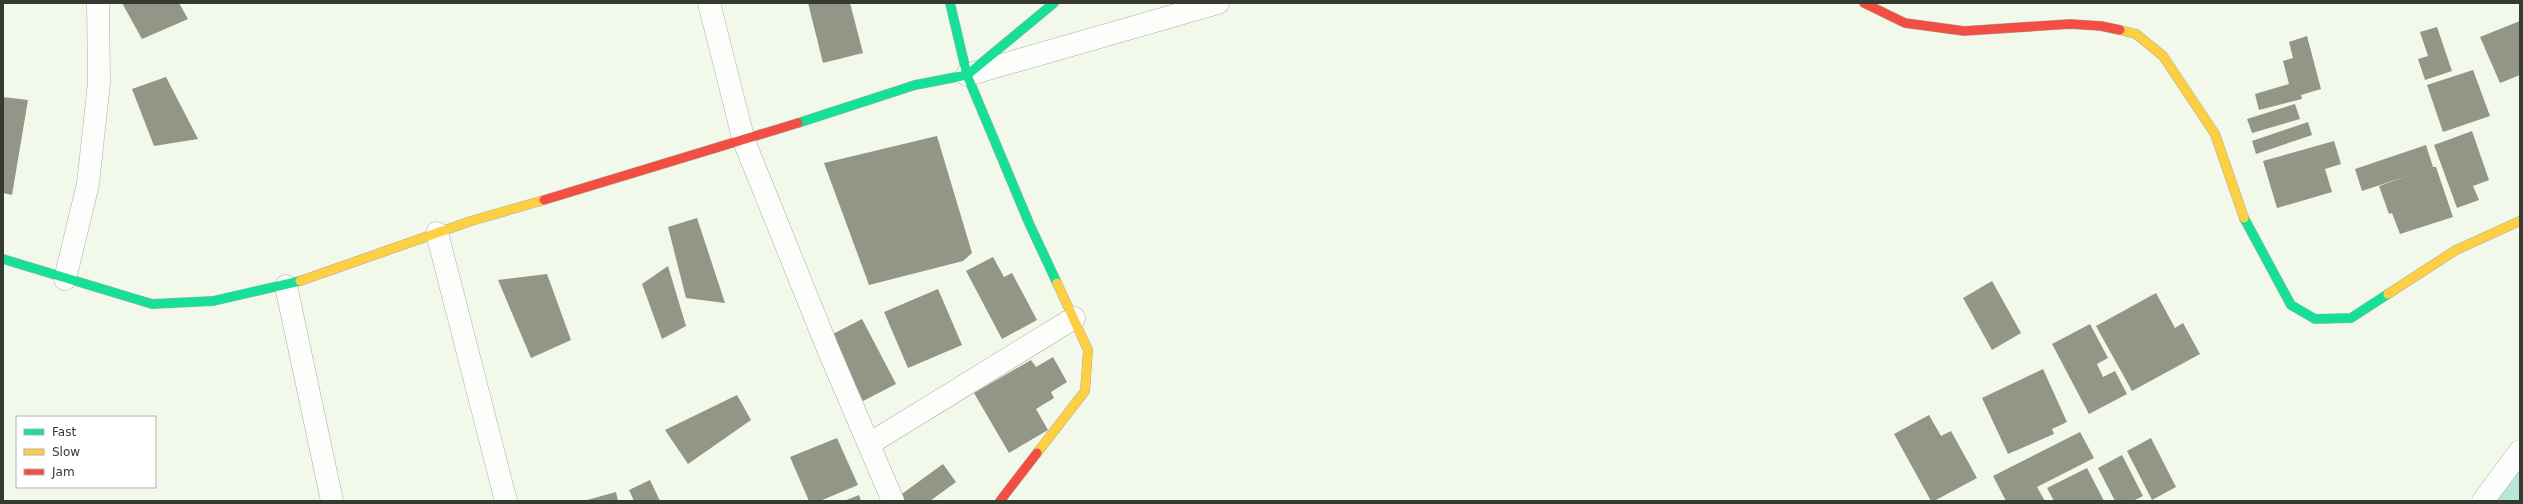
<svg xmlns="http://www.w3.org/2000/svg" width="2523" height="504" font-family="'DejaVu Sans',sans-serif">
<rect width="100%" height="100%" fill="#f2f9eb"/>
<g fill="none" stroke-linecap="round" stroke-linejoin="round">
<polyline stroke="#bae8d6" stroke-width="39" points="2496,501 2520,471"/>
</g>
<g fill="#939586">
<polygon points="122,3 179,3 188,19 142,39"/>
<polygon points="808,3 850,3 863,53 823,63"/>
<polygon points="2520,21 2520,75 2500,83 2480,37"/>
<polygon points="2437,27 2452,71 2425,80 2418,59 2428,56 2420,32"/>
<polygon points="2307,36 2321,89 2301,95 2302,99 2259,110 2255,94 2289,84 2283,61 2293,58 2289,42"/>
<polygon points="2473,70 2490,116 2443,132 2427,85"/>
<polygon points="166,77 198,139 154,146 132,89"/>
<polygon points="3,97 28,100 12,195 3,193"/>
<polygon points="2295,104 2300,119 2252,133 2247,119"/>
<polygon points="2308,122 2312,135 2256,154 2252,141"/>
<polygon points="2472,131 2489,180 2473,186 2479,200 2457,208 2434,145"/>
<polygon points="937,136 972,253 963,261 869,285 824,163"/>
<polygon points="2334,141 2341,164 2325,169 2332,192 2277,208 2263,161"/>
<polygon points="2426,145 2433,167 2436,167 2453,217 2400,234 2392,213 2389,214 2379,186 2413,174 2362,191 2355,169"/>
<polygon points="697,218 725,303 686,298 668,227"/>
<polygon points="993,257 1004,277 1012,273 1037,320 1002,339 966,271"/>
<polygon points="668,266 686,326 662,339 642,284"/>
<polygon points="547,274 571,340 531,358 498,280"/>
<polygon points="1992,281 2021,333 1992,350 1963,298"/>
<polygon points="938,289 962,345 908,368 884,312"/>
<polygon points="2156,293 2175,328 2183,323 2200,354 2132,391 2096,326"/>
<polygon points="862,319 896,384 863,401 829,336"/>
<polygon points="2090,324 2108,358 2097,364 2103,377 2115,371 2127,394 2089,414 2052,344"/>
<polygon points="1053,357 1067,382 1051,392 1054,398 1036,409 1048,430 1009,453 974,393 1031,360 1036,367"/>
<polygon points="2043,369 2067,422 2052,429 2054,434 2008,454 1982,398"/>
<polygon points="737,395 751,420 688,464 665,430"/>
<polygon points="1929,415 1941,436 1951,431 1977,478 1934,501 1931,501 1894,434"/>
<polygon points="2080,432 2094,458 2037,487 2045,501 2006,501 1993,476"/>
<polygon points="837,438 858,485 820,501 809,501 790,457"/>
<polygon points="2151,438 2176,487 2152,500 2127,451"/>
<polygon points="2122,455 2143,496 2133,501 2115,501 2098,468"/>
<polygon points="943,464 956,482 930,501 903,501 899,496"/>
<polygon points="2087,468 2104,501 2054,501 2047,488"/>
<polygon points="650,480 660,501 634,501 629,490"/>
<polygon points="616,492 618,501 588,501 587,500"/>
<polygon points="859,495 861,501 844,501"/>
</g>
<g fill="none" stroke-linecap="round" stroke-linejoin="round">
<g stroke="#a9aea3" stroke-width="23">
<g id="street">
<polyline points="709,3 744,141 828,349 893,501"/>
<polyline points="967,75 1218,3"/>
<polyline points="437,233 506,501"/>
<polyline points="65,279 88,184 99,83 98,3"/>
<polyline points="286,286 332,501"/>
<polyline points="869,444 1074,318"/>
<polyline points="2483,501 2520,451"/>
</g>
</g>
<g stroke="#a9aea3" stroke-width="10">
<g id="fast">
<polyline points="950,3 967,75 1029,223 1057,283"/>
<polyline points="798,123 915,85 967,75 1054,3"/>
<polyline points="2244,218 2291,305 2315,319 2351,318 2388,294"/>
<polyline points="3,259 152,304 213,301 300,281"/>
</g>
</g>
<g stroke="#a9aea3" stroke-width="10">
<g id="slow">
<polyline points="2120,30 2136,34 2163,56 2215,134 2244,218"/>
<polyline points="300,281 471,221 544,200"/>
<polyline points="2388,294 2456,250 2520,221"/>
<polyline points="1037,453 1085,391 1088,350 1057,283"/>
</g>
</g>
<g stroke="#a9aea3" stroke-width="10">
<g id="jam">
<polyline points="1864,3 1905,23 1964,31 2070,24 2101,26 2120,30"/>
<polyline points="544,200 798,123"/>
<polyline points="1000,501 1037,453"/>
</g>
</g>
<use href="#street" stroke="#fdfefc" stroke-width="22"/>
<use href="#fast" stroke="#16e098" stroke-width="9"/>
<use href="#slow" stroke="#ffcf43" stroke-width="9"/>
<use href="#jam" stroke="#f24e42" stroke-width="9"/>
</g>
<rect width="2523" height="504" fill="none" stroke="#363b31" stroke-width="8"/>
<rect x="16" y="416" width="140" height="72" fill="#ffffff" stroke="#afb1ad"/>
<rect x="24" y="429" width="20" height="6" fill="#16e098" stroke="#afb1ad"/>
<text x="52" y="436" font-size="12" fill="#363b31">Fast</text>
<rect x="24" y="449" width="20" height="6" fill="#ffcf43" stroke="#afb1ad"/>
<text x="52" y="456" font-size="12" fill="#363b31">Slow</text>
<rect x="24" y="469" width="20" height="6" fill="#f24e42" stroke="#afb1ad"/>
<text x="52" y="476" font-size="12" fill="#363b31">Jam</text>
</svg>
